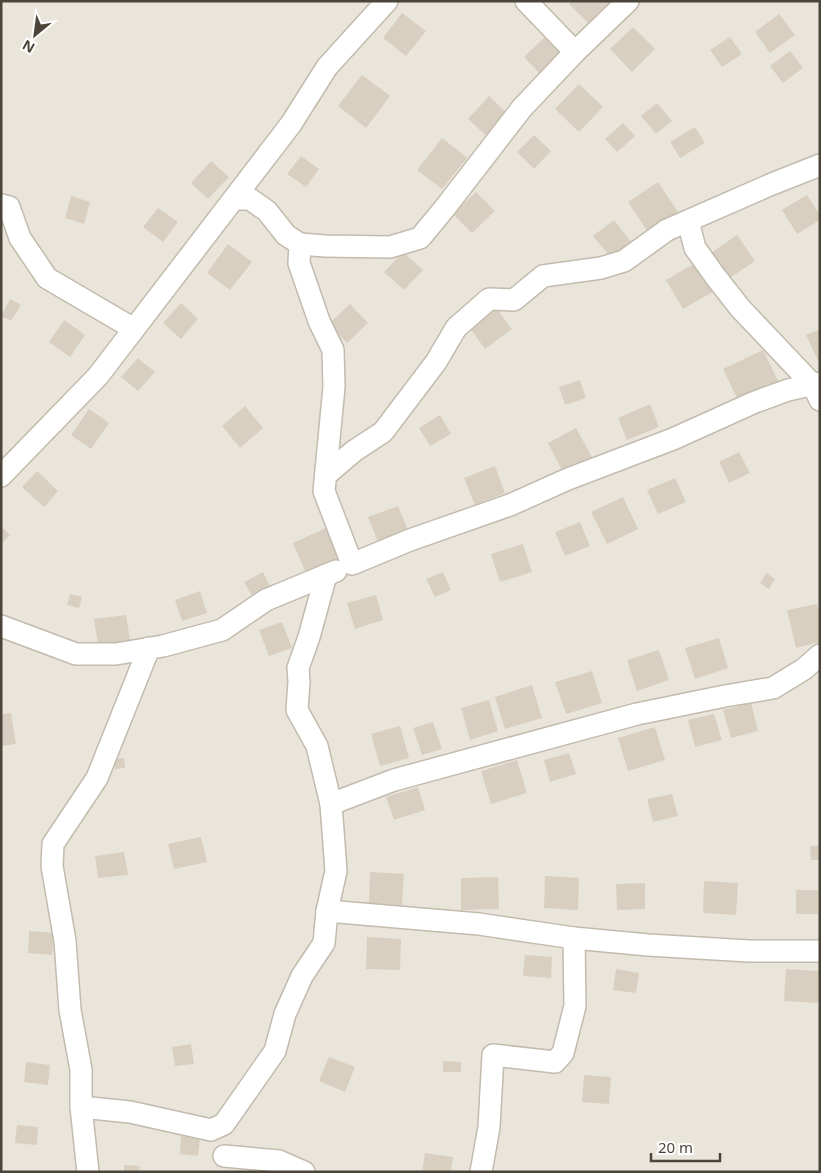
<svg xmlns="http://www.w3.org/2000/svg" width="821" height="1173" font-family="'Noto Sans',sans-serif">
<rect width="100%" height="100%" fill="#f6f3ec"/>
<rect fill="#eae5da" x="1" y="1" width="819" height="1171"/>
<g fill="#d8cfc1">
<polygon points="572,1 618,1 592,27 569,4"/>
<polygon points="402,13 426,31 406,56 383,38"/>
<polygon points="779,14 795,35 770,53 755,32"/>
<polygon points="633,27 655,49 632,72 610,49"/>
<polygon points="546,36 564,55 542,76 524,57"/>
<polygon points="730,37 742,54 722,67 710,50"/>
<polygon points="790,51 803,68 783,83 770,66"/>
<polygon points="362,75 390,96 366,128 338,106"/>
<polygon points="579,84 603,107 579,132 555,109"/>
<polygon points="489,96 509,115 489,138 468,119"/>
<polygon points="657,103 672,121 656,134 641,116"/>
<polygon points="623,123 635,136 617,152 605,139"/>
<polygon points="695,127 705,143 680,158 670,142"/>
<polygon points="534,135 551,151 534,169 517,152"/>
<polygon points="442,138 467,158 442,189 417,170"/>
<polygon points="301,156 319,169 306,187 287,174"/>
<polygon points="211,161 229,177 208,199 191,183"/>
<polygon points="658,182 678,212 648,232 628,202"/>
<polygon points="476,192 495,211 472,233 453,214"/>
<polygon points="807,195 820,215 820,220 797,234 782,210"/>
<polygon points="71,196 90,202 84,224 65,218"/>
<polygon points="158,208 178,222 163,242 143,227"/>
<polygon points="614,220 632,243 612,259 593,236"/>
<polygon points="737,235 755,261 725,281 708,255"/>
<polygon points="228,244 252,262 230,290 207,273"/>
<polygon points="403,252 423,270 404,290 384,272"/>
<polygon points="697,262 714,291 683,309 666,280"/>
<polygon points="10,299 21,305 11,321 1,316"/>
<polygon points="181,303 198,319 181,339 163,323"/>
<polygon points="350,304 368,323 347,343 329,324"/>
<polygon points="496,308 512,329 485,349 470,328"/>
<polygon points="64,320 85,335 70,357 49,342"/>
<polygon points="820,329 820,365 806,335"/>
<polygon points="763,350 778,381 738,400 723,369"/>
<polygon points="138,358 155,372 138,391 121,377"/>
<polygon points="580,380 586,398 565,405 559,387"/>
<polygon points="650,404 659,427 627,440 618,418"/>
<polygon points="245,406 263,428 240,448 222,426"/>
<polygon points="89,409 109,423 91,449 71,435"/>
<polygon points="440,415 451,434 430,446 419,428"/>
<polygon points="576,428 592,457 563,472 548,443"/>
<polygon points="739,452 750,473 729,483 719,462"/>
<polygon points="495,466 505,493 475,505 464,478"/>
<polygon points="37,471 58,491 44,507 22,487"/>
<polygon points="675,478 686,502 658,514 647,490"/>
<polygon points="623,497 638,529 607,544 591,512"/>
<polygon points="398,506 409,532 379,544 368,517"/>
<polygon points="580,522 590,546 565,556 555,532"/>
<polygon points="1,526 10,535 1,545"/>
<polygon points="328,527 342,559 307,575 293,543"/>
<polygon points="523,544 532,572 500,582 491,554"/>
<polygon points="263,572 270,586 252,596 244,582"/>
<polygon points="443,572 451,590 435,597 426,579"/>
<polygon points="766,573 775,579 769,589 760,583"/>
<polygon points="200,591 207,613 182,621 175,600"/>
<polygon points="70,594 82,597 79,608 67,605"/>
<polygon points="376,595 383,620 355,629 347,603"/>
<polygon points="817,604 820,617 820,642 796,648 787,610"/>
<polygon points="126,615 130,640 98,645 94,619"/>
<polygon points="282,622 292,648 269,656 259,630"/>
<polygon points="719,638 728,668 695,679 685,648"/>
<polygon points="659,650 669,680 637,691 627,660"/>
<polygon points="592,671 602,703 566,714 555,682"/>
<polygon points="532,685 542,718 505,729 495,697"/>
<polygon points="489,700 498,731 470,740 461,708"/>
<polygon points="751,703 758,731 731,738 723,710"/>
<polygon points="11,713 16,744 1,746 1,714"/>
<polygon points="714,714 722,740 695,747 688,720"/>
<polygon points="433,722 442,749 422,755 413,728"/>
<polygon points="400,726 409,758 380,766 371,734"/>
<polygon points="655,727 665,760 628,771 618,738"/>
<polygon points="569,753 576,774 550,782 544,760"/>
<polygon points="124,758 125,768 115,769 114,759"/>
<polygon points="517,760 527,793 491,804 481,771"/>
<polygon points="418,787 425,810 394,820 386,797"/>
<polygon points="672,794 678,816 653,822 647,799"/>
<polygon points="201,837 207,862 174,869 168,844"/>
<polygon points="810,846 820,846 820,860 811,860"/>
<polygon points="124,852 128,875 98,878 95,856"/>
<polygon points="370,872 404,874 402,905 369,904"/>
<polygon points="545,876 579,878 578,910 544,908"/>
<polygon points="498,877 499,909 461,910 461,878"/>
<polygon points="704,881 738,883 736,915 703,913"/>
<polygon points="645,883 645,909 617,910 616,884"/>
<rect x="796" y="890" width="22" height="24"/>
<polygon points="29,931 54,933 52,955 28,953"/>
<polygon points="367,937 401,939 400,970 366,969"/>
<polygon points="525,955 552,957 551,978 523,976"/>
<polygon points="616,969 639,973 636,993 613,990"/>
<polygon points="786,969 820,971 818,1003 784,1001"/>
<polygon points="191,1044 194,1064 175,1066 172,1047"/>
<polygon points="329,1057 355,1067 345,1092 319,1081"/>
<polygon points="443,1061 461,1062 461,1072 443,1072"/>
<polygon points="26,1062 50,1065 48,1085 24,1082"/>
<polygon points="584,1075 611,1077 609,1104 582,1102"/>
<polygon points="17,1125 38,1127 37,1145 15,1143"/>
<polygon points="181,1136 200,1138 198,1156 180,1154"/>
<polygon points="425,1153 453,1157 451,1172 422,1172"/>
<polygon points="124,1165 140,1166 139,1172 124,1172"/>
</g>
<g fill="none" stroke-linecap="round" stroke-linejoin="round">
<g stroke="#c2bbae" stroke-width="24">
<g id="minor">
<polyline points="526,1 575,52"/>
<polyline points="234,199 250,199 267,211 286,235 300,244 325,246 390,247 420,238 444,209 522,108 575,52 628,1"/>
<polyline points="1,205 9,207 20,238 47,278 134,329"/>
<polyline points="688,221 695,248 715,276 740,308 813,385 820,400"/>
<polyline points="300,244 299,263 319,321 333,350 334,387 324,491 352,564 410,540 510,505 568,479 673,439 755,402 788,390 820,383"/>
<polyline points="327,474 354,451 383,432 436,362 456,328 489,299 514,300 543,276 601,268 624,261 667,230 772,184 820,165"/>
<polyline points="1,476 98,376 291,124 327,67 387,1"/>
<polyline points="1,626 76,654 116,654 163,646 222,630 266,600 336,571"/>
<polyline points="331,804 394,780 637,714 725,696 773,688 804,669 820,655"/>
<polyline points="327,911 479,924 574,938 648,945 749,951 820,951"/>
<polyline points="81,1107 130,1112 211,1130 224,1124 275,1051 285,1014 302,976 324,943 327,911 336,871 331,804 317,746 297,710 299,682 298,668 309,637 326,575"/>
<polyline points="224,1156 279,1161 304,1172"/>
<polyline points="88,1172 81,1107 81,1070 70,1010 65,941 52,866 53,844 97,778 149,648"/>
<polyline points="481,1172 489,1127 493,1055 555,1062 563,1053 575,1006 574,938"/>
</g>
</g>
<use href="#minor" stroke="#fff" stroke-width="21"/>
</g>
<rect width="821" height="1173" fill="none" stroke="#4b4439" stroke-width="5"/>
<g transform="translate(35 35) rotate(209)" stroke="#ffffff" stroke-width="4" paint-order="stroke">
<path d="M0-4L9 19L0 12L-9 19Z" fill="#4b4439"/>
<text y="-8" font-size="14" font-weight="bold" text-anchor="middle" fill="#4b4439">N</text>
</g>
<path d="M651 1153v8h69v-8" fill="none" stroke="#4b4439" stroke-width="2.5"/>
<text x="658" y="1153" font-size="15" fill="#4b4439" stroke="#ffffff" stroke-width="4" paint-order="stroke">20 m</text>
</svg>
